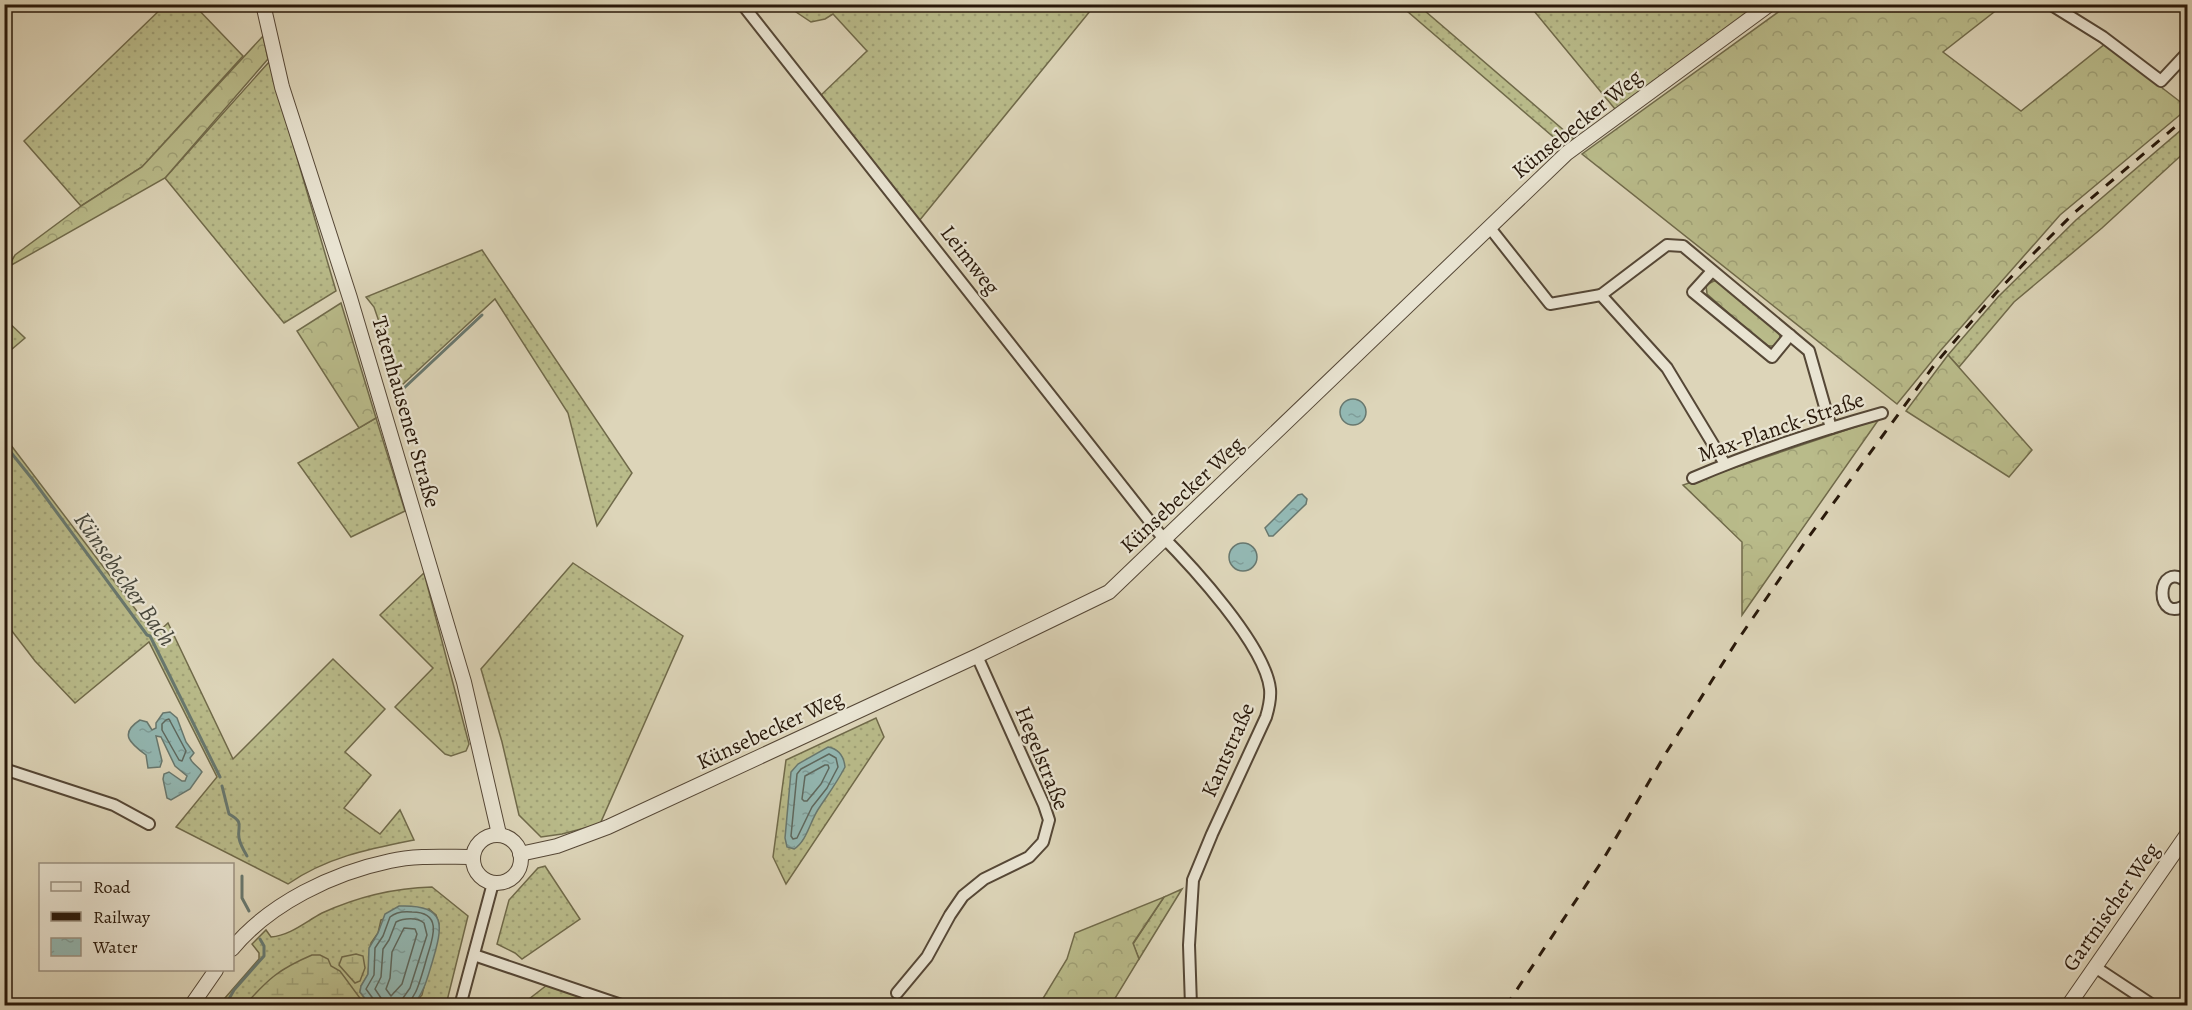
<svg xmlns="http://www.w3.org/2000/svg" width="2192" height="1010" font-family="Alegreya,serif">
<defs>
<pattern id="grass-dots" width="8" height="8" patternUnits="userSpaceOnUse" patternTransform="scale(1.5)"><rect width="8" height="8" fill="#b9bb8a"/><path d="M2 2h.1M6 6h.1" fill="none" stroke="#9fa076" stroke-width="1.8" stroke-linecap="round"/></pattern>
<pattern id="forest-crowns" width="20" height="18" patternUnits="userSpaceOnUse" patternTransform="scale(1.5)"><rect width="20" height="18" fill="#b9bb8a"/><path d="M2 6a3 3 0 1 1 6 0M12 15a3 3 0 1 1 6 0" fill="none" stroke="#9fa076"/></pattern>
<pattern id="wetland-marsh" width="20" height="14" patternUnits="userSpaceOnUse" patternTransform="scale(1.5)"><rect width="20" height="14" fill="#b9bb8a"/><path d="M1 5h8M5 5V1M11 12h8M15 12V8" fill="none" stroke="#9fa076"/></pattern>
<pattern id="water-ripples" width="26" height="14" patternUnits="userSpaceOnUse" patternTransform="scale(1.5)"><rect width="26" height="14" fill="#93b8b3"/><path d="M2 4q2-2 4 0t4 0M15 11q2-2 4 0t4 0" fill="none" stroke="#7f9d99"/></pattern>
</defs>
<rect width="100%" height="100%" fill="#ddd5b9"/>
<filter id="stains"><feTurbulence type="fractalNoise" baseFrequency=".00333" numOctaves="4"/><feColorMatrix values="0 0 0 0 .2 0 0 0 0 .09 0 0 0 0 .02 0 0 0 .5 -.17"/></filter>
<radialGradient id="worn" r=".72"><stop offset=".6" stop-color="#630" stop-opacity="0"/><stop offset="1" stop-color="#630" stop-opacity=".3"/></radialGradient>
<g fill="url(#grass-dots)" stroke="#706a4a" stroke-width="1.5">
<polygon points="1540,4 1758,5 1615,109 1534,11"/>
<polygon points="165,5 194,5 243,56 142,167 81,206 24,141"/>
<polygon points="789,5 1095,5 919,221 819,97 867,51 833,14 825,19 811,22 796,12"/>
<polygon points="1400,5 1418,5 1574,139 1565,147"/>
<polygon points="269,62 336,291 284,323 165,178"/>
<polygon points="2187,125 2187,150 2102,228 2014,302 1959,367 1948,355 1998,297 2076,220"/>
<polygon points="482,250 632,473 597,526 568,413 495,299 401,386 374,307 366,297"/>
<polygon points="4,318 25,338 5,355 4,355"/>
<polygon points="376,418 405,511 351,537 298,463"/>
<path d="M4,436l151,199 13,-12 65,136 100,-100 52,50 -40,43 26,23 -27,33 36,26 20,-24 14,30c-45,9 -87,17 -126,44l-112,-57 41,-50 -68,-135 -74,61 -40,-42 -30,-39z"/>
<polygon points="573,563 683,636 600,824 562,834 541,837 519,815 502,742 481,669"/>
<polygon points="424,573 469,744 466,751 451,756 445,754 395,707 433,668 380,615"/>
<polygon points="876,718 884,737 786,884 773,857 786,760"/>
<polygon points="545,866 580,919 522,959 515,953 497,944 509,900 538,868"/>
<path d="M432,887l36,29 -22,89h-33l9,-10 17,-71 -3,-9 -7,-6 -48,11 -3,13 -7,10 -3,32 -7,11 -1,6 10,13 -152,1 41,-47v-6l-7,-9 14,-14 5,7c20,-2 34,-15 51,-24 35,-16 72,-25 110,-26z"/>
<polygon points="1182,889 1139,959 1133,944 1164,897"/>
<polygon points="547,985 609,1006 520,1006"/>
</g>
<g fill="url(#forest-crowns)" stroke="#706a4a" stroke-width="1.5">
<polygon points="1788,5 2003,5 1943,52 2021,111 2105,44 2187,107 2187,109 2060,215 1941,350 1897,404 1582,154"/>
<polygon points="263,36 268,59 165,178 8,267 15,255 81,206 142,167"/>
<polygon points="1714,281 1719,281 1779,332 1780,337 1776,346 1766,346 1707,294 1706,285"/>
<polygon points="341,303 376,418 359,428 297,331"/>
<polygon points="1948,355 2032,450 2009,477 1906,411"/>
<polygon points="1879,419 1742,615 1742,542 1683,485"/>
<polygon points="1164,897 1133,943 1139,959 1111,1005 1039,1005 1067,959 1075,933"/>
</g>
<g fill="url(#wetland-marsh)" stroke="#706a4a" stroke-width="1.5">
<polygon points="356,954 363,956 365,968 360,981 355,983 339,965 342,957"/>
<path d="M312,955h8l8,4 3,7 9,5 25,34h-120c23,-26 34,-36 67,-50z"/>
</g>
<g fill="url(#water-ripples)" stroke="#68786f" stroke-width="1.5">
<circle cx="1353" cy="412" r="13"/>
<polygon points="1302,494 1307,499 1306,504 1273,536 1269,536 1265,528 1298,495"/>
<circle cx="1243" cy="557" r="14"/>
<path d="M170,712l7,6 9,24 8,11 -4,5c2,6 8,8 12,14l-12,17 -19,11 -4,-2 -4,-19 1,-5 5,-2 13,9h3l2,-5 -12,-10 -14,-29 -5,-1 6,25 -2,6 -12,1 -2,-13c-15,-11 -28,-21 -6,-35l7,2 5,8 4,-2v-5l7,-10z"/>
<path d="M828,747c11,2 16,10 17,20 -9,17 -16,26 -26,41 -9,13 -12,33 -25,41l-7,-2 -2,-9 6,-66 7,-8z"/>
<path d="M399,906c49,-2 44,20 33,57 -5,16 -8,30 -19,42h-43l-10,-13 1,-6 7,-12 1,-26 9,-15 7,-19z"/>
</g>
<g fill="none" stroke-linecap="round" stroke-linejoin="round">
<g stroke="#5e685e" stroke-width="1.5">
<polygon points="169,719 186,751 182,761 179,760 162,730 162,724 166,720"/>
<polygon points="829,754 836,758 838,767 827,788 812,807 797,838 793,839 791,836 797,774 801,769"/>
<polygon points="825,765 828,765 829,768 821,784 807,801 804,801 802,799 805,776"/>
<polygon points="404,928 415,929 417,934 402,984 391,996 386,989 390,978 392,952"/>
<path d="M374,1006v-6l-8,-11 8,-14 1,-27 8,-12 7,-19c6,-5 13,-6 22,-5 31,0 21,26 15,45 -3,11 -6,22 -10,32 -2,6 -7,10 -8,17"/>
<path d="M382,1006l-1,-8 -6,-9 6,-12 2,-28 6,-9 7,-18c8,-4 21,-5 28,1l3,12 -17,53 -7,10 -1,8"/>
</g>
<g stroke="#68786f" stroke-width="3">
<polyline points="404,388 482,315"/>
<polyline points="4,441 9,450 33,480 147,635 150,636 220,777"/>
<path d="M222,786l7,28c16,9 8,11 10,24 1,6 5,13 8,18"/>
<polyline points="242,876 242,898 249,911"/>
<polyline points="225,1006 234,990 264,956 264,946 260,939"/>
</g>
<g stroke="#554736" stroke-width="14">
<g id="minor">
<path d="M742,4l417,529c32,32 106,112 111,156 1,10 -1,18 -4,28l-54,117 -19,46 -4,65 2,61"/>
<polyline points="2050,4 2103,37 2161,81 2188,52"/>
<polyline points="1490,228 1550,304 1601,295 1667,368 1725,464"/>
<polyline points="1712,271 1693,292 1772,357 1790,335"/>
<polyline points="1601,295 1667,245 1683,246 1809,351 1831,428"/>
<path d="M1693,478c61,-26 125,-47 189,-65"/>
<path d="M2188,583c-33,-28 -35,47 0,20"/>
<polyline points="4,769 114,805 149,824"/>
<polyline points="474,955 624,1006"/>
<polyline points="2095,967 2154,1006"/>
<polyline points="897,993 927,957 950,915 963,896 984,879 1029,857 1043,842 1049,820 1044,805 977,656"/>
<polyline points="460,1006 493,883"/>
</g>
</g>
<g stroke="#554736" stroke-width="16">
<g id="tertiary">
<polyline points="263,4 282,87 350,298 464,682 499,834"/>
<circle cx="497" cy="859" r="24"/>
<polyline points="520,854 557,846 608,827 977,656 1109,592 1567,153 1770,4"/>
<path d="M232,949c38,-46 101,-76 158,-88 26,-6 55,-4 82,-4"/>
<polyline points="191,1006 216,970"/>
<polyline points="2068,1006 2188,833"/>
</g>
</g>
<use href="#minor" stroke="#e9e4d2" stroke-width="10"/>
<use href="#tertiary" stroke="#e9e4d2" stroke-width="14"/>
<polyline stroke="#28180a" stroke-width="3" stroke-dasharray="10 10" stroke-linecap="butt" points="1506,1006 1604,858 1666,753 1735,644 1805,542 1935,364 1996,293 2034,253 2074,213 2188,116"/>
</g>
<g text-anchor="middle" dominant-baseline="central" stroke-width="4.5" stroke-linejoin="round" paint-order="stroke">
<g font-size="22" fill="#28180a" stroke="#e9e4d2">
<text transform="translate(1577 124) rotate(-39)">Künsebecker Weg</text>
<text transform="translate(970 260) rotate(52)">Leimweg</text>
<text transform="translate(406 412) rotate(74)">Tatenhausener Straße</text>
<text transform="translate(1781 427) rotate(-19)">Max-Planck-Straße</text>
<text transform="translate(1182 495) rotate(-43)">Künsebecker Weg</text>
<text transform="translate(770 730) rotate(-25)">Künsebecker Weg</text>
<text transform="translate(1228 750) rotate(-66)">Kantstraße</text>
<text transform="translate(1042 758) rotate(68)">Hegelstraße</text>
<text transform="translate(2111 907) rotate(-55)">Gartnischer Weg</text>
</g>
<g font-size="24" font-style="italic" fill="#48483d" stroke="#e9e4d2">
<text transform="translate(125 579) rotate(55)">Künsebecker Bach</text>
</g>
</g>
<rect width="2192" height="1010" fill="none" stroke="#ddd5b9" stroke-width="24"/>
<rect x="6" y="6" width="2180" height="998" fill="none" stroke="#28180a" stroke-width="3"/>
<rect x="12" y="12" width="2168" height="986" fill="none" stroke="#28180a" stroke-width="1.5"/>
<rect x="39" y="863" width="195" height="108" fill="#e9e4d2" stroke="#9c9282" stroke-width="1.5"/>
<rect x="51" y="882" width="30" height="9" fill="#e9e4d2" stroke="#9c9282" stroke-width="1.5"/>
<text x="93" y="893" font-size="18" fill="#28180a">Road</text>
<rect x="51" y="912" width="30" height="9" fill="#28180a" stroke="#9c9282" stroke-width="1.5"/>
<text x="93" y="923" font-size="18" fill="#28180a">Railway</text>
<rect x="51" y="938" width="30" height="18" fill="url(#water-ripples)" stroke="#9c9282" stroke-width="1.5"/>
<text x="93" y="953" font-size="18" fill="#28180a">Water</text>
<rect width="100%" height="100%" filter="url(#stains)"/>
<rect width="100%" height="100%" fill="url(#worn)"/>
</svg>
